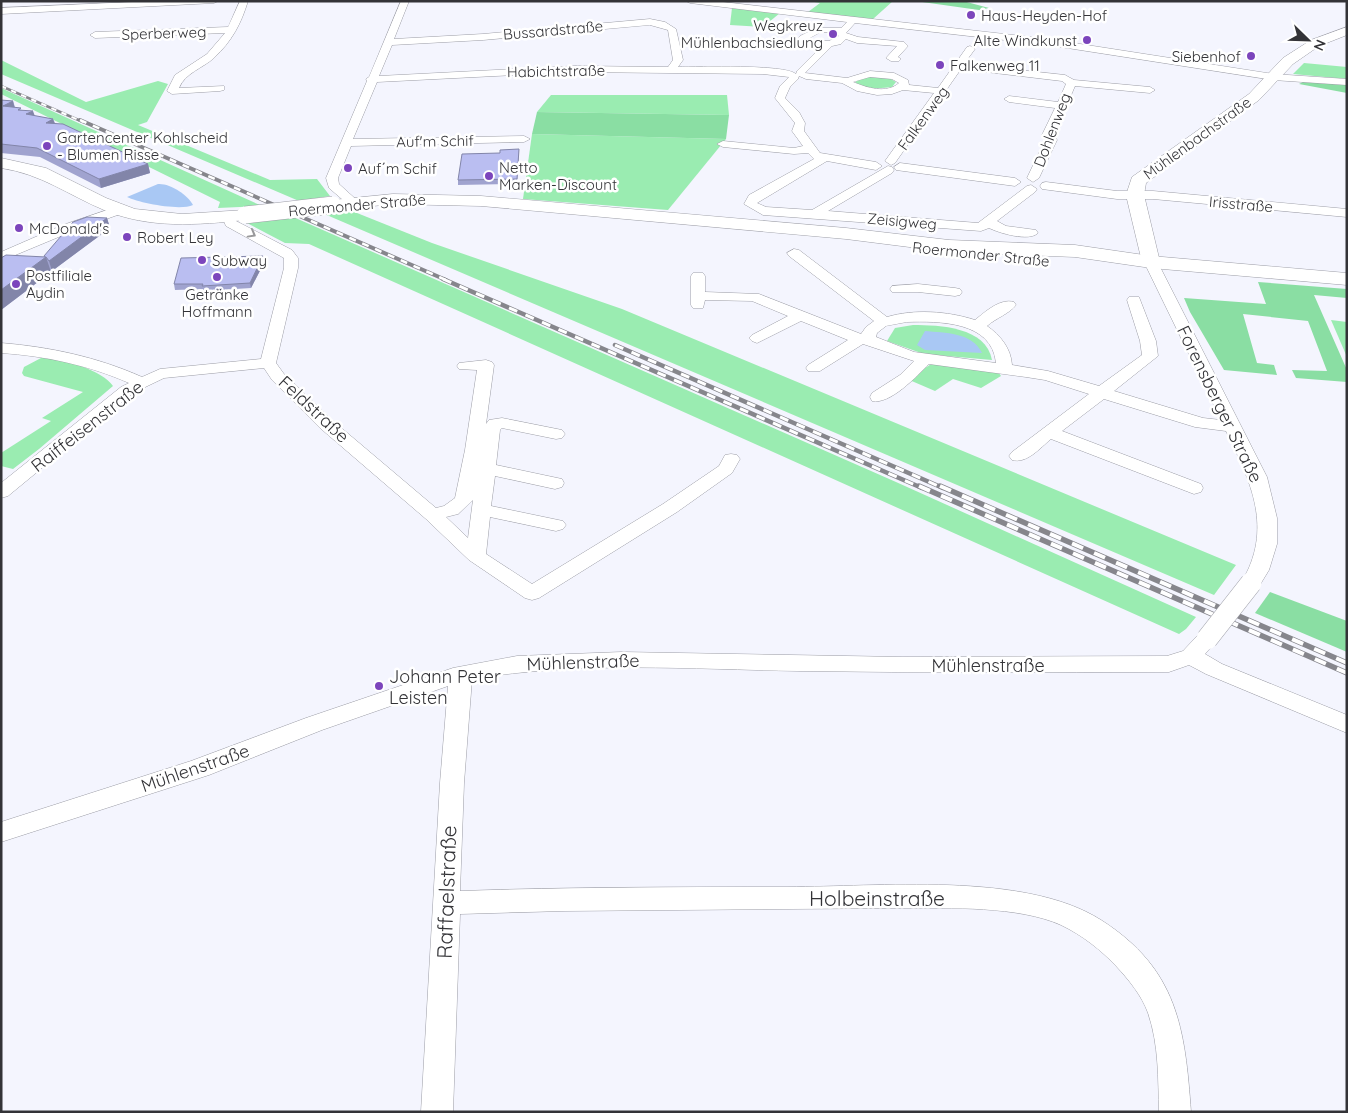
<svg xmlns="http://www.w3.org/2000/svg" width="1348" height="1113" font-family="Quicksand,sans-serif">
<rect width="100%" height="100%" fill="#f4f5fe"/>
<g fill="#9aecb1">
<polygon points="809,1 893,1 873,19 808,12 820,3"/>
<polygon points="732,8 780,13 763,27 730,25"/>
<polygon points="1,60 86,102 158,81 168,84 147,122 138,125 270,180 317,179 330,196 299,201 1,74"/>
<polygon points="1304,63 1347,67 1347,79 1293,74"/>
<path d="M872,76l17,2 7,4 -4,5c-13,2 -25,2 -37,-4l4,-5z"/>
<polygon points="1,88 262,206 218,208 220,202 1,94"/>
<polygon points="551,95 727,95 729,115 537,112"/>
<polygon points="532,134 726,139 668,210 523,199"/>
<polygon points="347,209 432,243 622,309 1236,565 1214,595 322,213"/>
<polygon points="291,216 896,482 1196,617 1186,629 1179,634 309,244 285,243 247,223 253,221"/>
<polygon points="1331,320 1347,322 1347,357"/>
<path d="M913,325c27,0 73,2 79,35l-68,-6 -37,-13 8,-13z"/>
<path d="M41,358c18,-1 62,12 72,28l-74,63 -26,20 -12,-3v-13l50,-32 -9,-3 41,-26 -59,-16 -2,-3 2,-6z"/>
<polygon points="933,363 997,370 1001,376 981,388 953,379 935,391 907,379"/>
</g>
<g fill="#8adea3">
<polygon points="915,1 963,1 989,8 979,10"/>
<polygon points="1303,82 1347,85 1347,93 1299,84"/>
<polygon points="537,112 729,115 726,139 532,134"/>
<polygon points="1258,282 1347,289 1347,298 1314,295 1347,370 1347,382 1296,378 1292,370 1327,371 1308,321 1243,314 1257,363 1274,365 1277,375 1224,370 1190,312 1184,298 1266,304"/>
<polygon points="1270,592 1347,621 1347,652 1255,613"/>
</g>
<g fill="#a9c8f4">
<path d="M158,184c12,-1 30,11 35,21 -13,6 -54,-2 -66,-8z"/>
<path d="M925,331c20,2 47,1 57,22l-57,-3 -8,-5z"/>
</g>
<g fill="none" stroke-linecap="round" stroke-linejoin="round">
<g stroke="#9c9da6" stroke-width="1">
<g id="street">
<polygon points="155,1 218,1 214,3 1,14 1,8"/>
<path d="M240,1h8c-7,23 -16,40 -34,57 -11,10 -29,15 -35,30l45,-2v4l-4,1 -48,3 -5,-3 8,-16 32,-21 18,-21 -130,5 -5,-3 5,-3 133,-5z"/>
<path d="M401,1h8l-15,38 89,-5 167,-15 15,3 11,7 7,31 -5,7c20,0 107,-3 118,7l1,-3 25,-25 -20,-3 -4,-5 2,-2 16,-8h25l6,-6 -157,-19 -4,-2h28l334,38 225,35 74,5v6l-74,-5 -225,-35 -193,-22 -9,10 12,4 46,5 4,4 -10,11 3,2 -2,2h-8l-5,-3 11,-12 -40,-3 -11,-4 -5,5 -9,2 -27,27 42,5 23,-7 24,2 14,7 1,5 29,3 29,-41 3,-1 5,3 -11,15 101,11 9,5 76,7 5,3 -5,3 -75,-7 -21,49 3,5 -18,38 -6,4 -6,-4 18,-38 -3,-5 13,-27 -46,-6 -5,-3 5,-3 49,6 8,-18 -4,-3 -101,-12 -66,94 -4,2 -6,-4 49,-68 -31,-3 -11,4 -15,1 -20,-4 -15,-8 -36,-4 -7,-3 -1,3 -8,8 -5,11 14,14 6,11 -1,8 16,22 56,9 6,4 -6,4 -49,-9 -70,42 9,4 46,3 76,-44 4,1 2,3 -2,3 -64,38 150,12 49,-37 4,-1 6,4 -2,3 -38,29 9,5 30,4 2,3c-9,9 -39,0 -49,-5l-8,3 -218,-16 -19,-11 5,-9 65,-36 -6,-6 -14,1 -71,-7 -6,-3 6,-3 71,7 9,-2 -11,-15 3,-8 -20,-25 5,-12 9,-9 -26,-3 -188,-2 -198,10 -24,57 171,-3 6,3 -6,3 -173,4 -13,32 1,6 21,19 -6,4 -4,-1 -21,-18 -3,-10 41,-97 -1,-2 3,-2zM650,25l18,5 5,30 -5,7 -93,-1 -196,10 13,-31 91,-5zM821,32l16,1 2,3 -10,5 -21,-2zM870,77l22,2 7,4c-12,11 -32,5 -46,-1z"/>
<polygon points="900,163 1015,178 1021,182 1015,186 896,170 894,167"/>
<polygon points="1046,182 1117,191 1153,191 1347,209 1347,217 1153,199 1117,199 1042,189 1040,186 1042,183"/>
<polygon points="119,206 123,207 125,210 123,213 73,231 1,261 1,252 63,225"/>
<path d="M228,213l5,1 3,7 56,29 6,8v10l-22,95 8,11 48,46 104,88 8,-2 11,-8 10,-48 12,-80 -18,-1 -2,-3 2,-3 27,-3 6,2 2,3 -8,59 3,-4 13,-2 60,12 3,4 -3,4 -6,1 -54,-11 -2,2 -4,35 66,14 2,4 -2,4 -7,2 -60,-13 -4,30 72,15 3,4 -3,4 -7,2 -66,-14 -4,37 46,30 131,-80 56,-38 6,-11 6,-1 6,1 3,4 -8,14 -55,39 -138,86 -7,2 -7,-2 -56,-38 -43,-41 -106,-91 -48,-48 -8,-12 -100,10 -31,15 -125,103 -7,2v-15l120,-96 8,-4c-41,-18 -83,-27 -128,-30v-10c49,4 96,14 141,34l18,-8 101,-10 23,-91v-10l-58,-32 -4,-9zM473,500l-5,38 -22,-21 12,-3z"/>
<path d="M794,249l5,1 88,67c27,-8 60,-6 88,3 10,-8 25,-22 39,-18l2,3c-7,9 -20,13 -29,21 13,9 24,22 25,39l36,6 51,15 43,-31 -2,-14 -13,-41 2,-3h10l17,44 2,15 -44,35 89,27 18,2 -77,-158 2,-3h10l111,218 10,41v26l-8,26 -11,18 -7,2 -7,-2 -3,-5c33,-54 10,-101 -15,-152l-31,-4 -91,-28 -42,32 139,53 2,4 -2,4 -7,2 -143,-55c-11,9 -24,25 -39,21l-3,-4 3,-4 77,-58 -44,-14 -19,-3 -97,-13c-12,12 -39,41 -57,37l-2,-4 2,-4 28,-18 14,-14 -51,-17 -43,27h-12l-2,-3 2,-3 40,-25 -47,-19 -44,22 -5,-2 -3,-3 3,-3 36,-19 -36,-15 -47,-1 -2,8h-10l-2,-3v-29l2,-3h10l2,3v16l54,2 102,40 5,-7 8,-6 -85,-65 -2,-3zM907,322c32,-1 85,-1 89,41l-82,-11 -38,-15 1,-4 9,-7z"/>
<polygon points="918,284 955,288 960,289 962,292 960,295 955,296 918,292 892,292 890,289 892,286"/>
<path d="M1207,632l8,2 3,5 -13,15 17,10 125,51v18l-141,-59 -17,-9 -20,7c-123,0 -246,1 -370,-1 -109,-2 -219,-10 -327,8l-8,104 -4,108c109,-4 219,-4 328,-4 89,0 236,-16 313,33 77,49 84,109 90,192h-32c-1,-33 0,-67 -11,-99 -6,-17 -19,-33 -32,-47 -15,-16 -34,-31 -55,-41 -42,-19 -112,-17 -158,-17l-339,3 -104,3 -7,198h-32l19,-329 8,-97 -126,44 -113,45 -208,67v-20l190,-61 115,-43 147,-50 64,-12 105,-4 280,5 265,-1 16,-5 16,-17z"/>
</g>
</g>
<g stroke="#9c9da6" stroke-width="1">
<polygon id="secondary" points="1347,27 1347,35 1319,46 1293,64 1259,100 1146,183 1144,195 1160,262 1158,266 1151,268 1144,266 1142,262 1126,195 1132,177 1249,94 1283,58 1311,40"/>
</g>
<g stroke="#9c9da6" stroke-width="1">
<g id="primary">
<path d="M1,158l45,10 60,30 29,11 47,5 63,-4 6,1 3,4 -3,4 -6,1c-47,5 -96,9 -141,-10 -36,-15 -62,-36 -103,-42z"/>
<polygon points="393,194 481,196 846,228 949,240 1075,245 1151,256 1347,273 1347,285 1151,268 1075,257 949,252 846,239 481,206 393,204 333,210 327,209 324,205 327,201 333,200"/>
</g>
</g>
<use href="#street" fill="#fff" fill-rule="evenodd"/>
<use href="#secondary" fill="#fff" fill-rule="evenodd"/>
<use href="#primary" fill="#fff" fill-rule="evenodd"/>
<g stroke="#86868c" stroke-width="2.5">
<polyline id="rail-far3" points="1,86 83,122"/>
</g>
<g stroke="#86868c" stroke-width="4">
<polyline id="rail-far2" points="80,120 446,280"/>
</g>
<g stroke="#86868c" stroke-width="4.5">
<g id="rail-far1">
<polyline points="443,279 922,488"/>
<polyline points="615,345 943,488"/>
</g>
</g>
<g stroke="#86868c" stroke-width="5.5">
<g id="rail">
<polyline points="919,486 1347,673"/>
<polyline points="940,486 1347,663"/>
</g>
</g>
<use href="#rail-far3" stroke="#fff" stroke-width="2" stroke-dasharray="5.5" stroke-linecap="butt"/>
<use href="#rail-far2" stroke="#fff" stroke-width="2.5" stroke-dasharray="7" stroke-linecap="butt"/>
<use href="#rail-far1" stroke="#fff" stroke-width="3" stroke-dasharray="9" stroke-linecap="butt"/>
<use href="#rail" stroke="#fff" stroke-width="4" stroke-dasharray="12" stroke-linecap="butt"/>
<g stroke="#9c9da6" stroke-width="22" stroke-linecap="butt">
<polyline id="street-bridge" points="1207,639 1251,583"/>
</g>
<g stroke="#9c9da6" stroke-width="18" stroke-linecap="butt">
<polyline id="primary-bridge" points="245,215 333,205"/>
</g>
<use href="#street-bridge" stroke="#fff" stroke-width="21"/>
<use href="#primary-bridge" stroke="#fff" stroke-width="17"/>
</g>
<g fill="#a0a3cf">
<polygon points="1,100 13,101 15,107 35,116 53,119 55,123 148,164 150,173 101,188 40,157 1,153"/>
<polygon points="519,149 517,184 458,185 458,180 500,153"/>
<polygon points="107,218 110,228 52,271 51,270 51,272 1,310 1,258 44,257"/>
<polygon points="265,261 251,288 203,291 203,289 175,290 174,284"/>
</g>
<g fill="#8285a9">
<polygon points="13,101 15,110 3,106"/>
<polygon points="33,111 36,119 26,114"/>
<polygon points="53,119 56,127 46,123"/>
<polygon points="148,164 150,173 101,188 99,179"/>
<polygon points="107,218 110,228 52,271 49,261"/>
<polygon points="263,256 265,261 251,288 250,283"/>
<polygon points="46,257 51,272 1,310 1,290"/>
</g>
<g fill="#babef1" stroke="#8285a9">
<polygon points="1,100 13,101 3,106 21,108 18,110 33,111 26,114 53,119 46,123 63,124 148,164 99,179 37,148 1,144"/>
<polygon points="519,149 517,179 458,180 462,154 500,153 500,150"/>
<polygon points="87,217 107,218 49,261 46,257 45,258 44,256 73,222"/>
<polygon points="6,255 46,257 1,290 1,258"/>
<polygon points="263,256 250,283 202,286 203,284 174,284 181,258"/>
</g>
<defs><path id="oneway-chevron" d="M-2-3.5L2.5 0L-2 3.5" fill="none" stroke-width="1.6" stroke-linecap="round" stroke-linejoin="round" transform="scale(1.25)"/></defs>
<use stroke="#99999b" href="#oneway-chevron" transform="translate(252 234) rotate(29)"/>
<g fill="#7c45bc" stroke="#fff" stroke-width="2">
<circle cx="971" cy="15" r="5"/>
<circle cx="833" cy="34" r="5"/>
<circle cx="1087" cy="40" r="5"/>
<circle cx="1251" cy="56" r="5"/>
<circle cx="940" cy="65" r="5"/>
<circle cx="47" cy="146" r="5"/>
<circle cx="348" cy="168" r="5"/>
<circle cx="489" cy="176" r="5"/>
<circle cx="19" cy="228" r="5"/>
<circle cx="127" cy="237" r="5"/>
<circle cx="202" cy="260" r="5"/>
<circle cx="217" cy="277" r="5"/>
<circle cx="16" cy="284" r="5"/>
<circle cx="379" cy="686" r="5"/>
</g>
<g text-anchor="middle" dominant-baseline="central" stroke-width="5" stroke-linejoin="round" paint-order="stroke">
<g font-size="15" fill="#333337" stroke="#fff" text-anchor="start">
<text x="981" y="15">Haus-Heyden-Hof</text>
<text x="823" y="25" text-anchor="end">Wegkreuz<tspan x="823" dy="17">Mühlenbachsiedlung</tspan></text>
<text x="1077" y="40" text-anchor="end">Alte Windkunst</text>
<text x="1241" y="56" text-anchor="end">Siebenhof</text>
<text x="950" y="65">Falkenweg 11</text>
<text x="57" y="137">Gartencenter Kohlscheid<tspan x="57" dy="17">- Blumen Risse</tspan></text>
<text x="499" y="167">Netto<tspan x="499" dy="17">Marken-Discount</tspan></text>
<text x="358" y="168">Auf´m Schif</text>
<text x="29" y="228">McDonald's</text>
<text x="137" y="237">Robert Ley</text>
<text x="212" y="260">Subway</text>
<text x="26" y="275">Postfiliale<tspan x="26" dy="17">Aydin</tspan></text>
<text x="217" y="294" text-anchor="middle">Getränke<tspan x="217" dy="17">Hoffmann</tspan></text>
</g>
<g font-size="15" fill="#333337" stroke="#fff">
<text transform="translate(553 30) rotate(-5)">Bussardstraße</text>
<text transform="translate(164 33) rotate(-2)">Sperberweg</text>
<text transform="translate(556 71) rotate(-1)">Habichtstraße</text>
<text transform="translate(923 118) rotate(-54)">Falkenweg</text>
<text transform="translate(1052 130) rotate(-69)">Dohlenweg</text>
<text transform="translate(1197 138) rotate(-36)">Mühlenbachstraße</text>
<text transform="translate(435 141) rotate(-1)">Auf'm Schif</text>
<text transform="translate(1241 204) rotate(5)">Irisstraße</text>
<text transform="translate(357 205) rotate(-5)">Roermonder Straße</text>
<text transform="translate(902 221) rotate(5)">Zeisigweg</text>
<text transform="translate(981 254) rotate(6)">Roermonder Straße</text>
</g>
<g font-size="18" fill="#333337" stroke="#fff">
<text transform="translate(1220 404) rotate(64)">Forensberger Straße</text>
<text transform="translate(314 409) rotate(43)">Feldstraße</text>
<text transform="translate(87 426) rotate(-38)">Raiffeisenstraße</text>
<text transform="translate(583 662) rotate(-2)">Mühlenstraße</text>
<text x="988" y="665">Mühlenstraße</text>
<text transform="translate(195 768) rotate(-19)">Mühlenstraße</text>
</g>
<g font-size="18" fill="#333337" stroke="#fff" text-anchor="start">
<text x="389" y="676">Johann Peter<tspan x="389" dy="21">Leisten</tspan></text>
</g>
<g font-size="21" fill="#333337" stroke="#fff">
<text transform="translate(446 892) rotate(-88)">Raffaelstraße</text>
<text x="877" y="898">Holbeinstraße</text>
</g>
</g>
<rect width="1348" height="1113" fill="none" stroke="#333337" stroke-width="5"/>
<g transform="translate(1308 40) rotate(113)" stroke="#ffffff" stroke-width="4" paint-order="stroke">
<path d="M0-4L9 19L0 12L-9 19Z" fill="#333337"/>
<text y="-8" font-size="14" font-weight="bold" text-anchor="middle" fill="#333337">N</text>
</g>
</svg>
